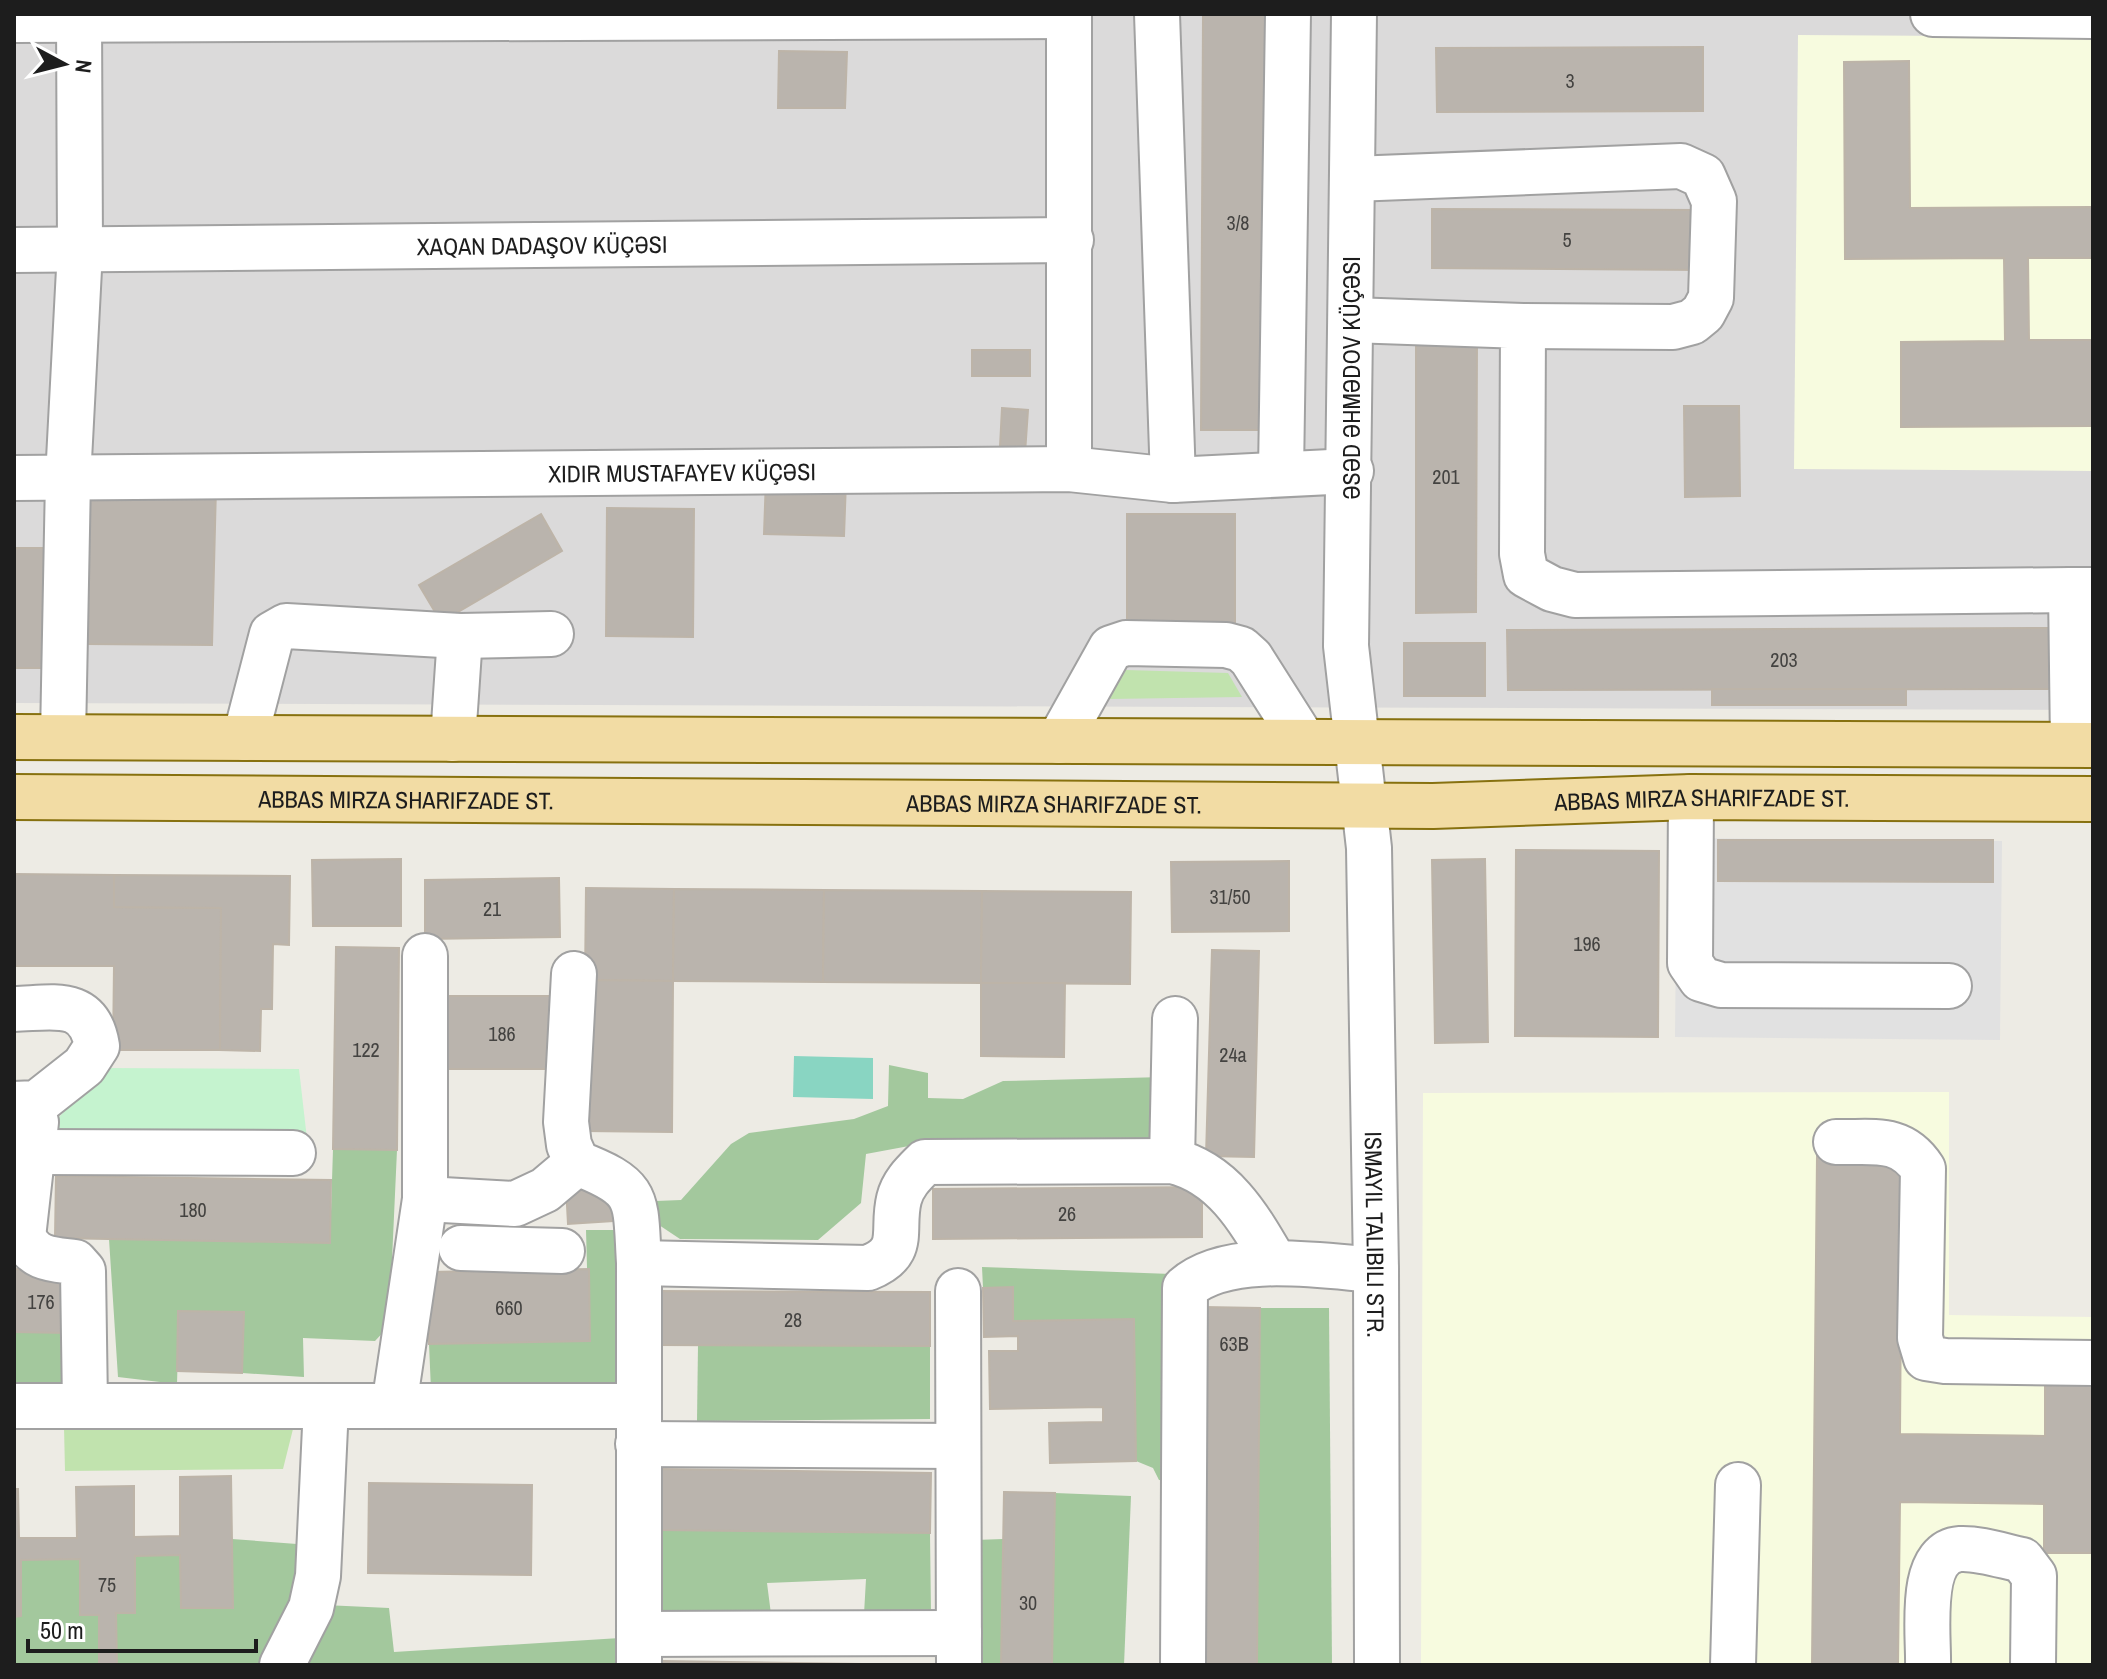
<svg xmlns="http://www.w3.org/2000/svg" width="2107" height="1679" font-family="'Archivo Narrow',sans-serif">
<rect width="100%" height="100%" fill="#edebe4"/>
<polygon fill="#dbdada" points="14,14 2093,14 2093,710 14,703"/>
<g fill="#f7fbdf">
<polygon points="1798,35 2093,37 2093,471 1794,469"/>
<polygon points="1949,1092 1949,1315 2093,1317 2093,1665 1421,1665 1423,1093"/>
</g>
<g fill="#c1e3ae">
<polygon points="1126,670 1228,673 1242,697 1109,699"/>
<polygon points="64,1427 293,1429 283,1469 65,1471"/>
</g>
<g fill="#a3c89d">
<polygon points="889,1065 928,1073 928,1098 963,1099 1003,1081 1164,1077 1164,1145 984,1149 974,1138 952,1138 866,1154 861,1203 818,1240 680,1239 659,1225 656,1201 681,1200 731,1144 749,1133 854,1119 888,1106"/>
<polygon points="333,1149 397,1150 389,1326 375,1341 303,1338 304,1377 242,1373 244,1313 179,1311 177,1384 118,1377 109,1239 330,1243"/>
<polygon points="586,1230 623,1230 628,1387 431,1390 429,1344 589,1341"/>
<polygon points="982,1267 1171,1274 1171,1481 1159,1480 1153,1468 1136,1461 1134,1319 1013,1321 1013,1288 983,1288"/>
<polygon points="1260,1308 1329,1308 1332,1665 1257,1665"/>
<polygon points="14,1332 67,1333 67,1384 14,1385"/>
<polygon points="698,1345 930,1346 930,1419 697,1421"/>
<polygon points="1055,1493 1131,1496 1124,1665 1052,1665"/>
<polygon points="660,1530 930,1533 931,1614 864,1614 866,1579 767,1583 772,1622 655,1622"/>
<polygon points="232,1539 310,1545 303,1604 389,1608 394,1652 620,1638 621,1665 117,1665 116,1613 135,1612 135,1556 180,1555 181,1608 232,1607"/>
<polygon points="1003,1539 1001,1665 975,1665 975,1540"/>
<polygon points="80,1559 80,1615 99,1615 99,1665 14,1665 14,1617 21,1616 21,1560"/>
</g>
<polygon fill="#c5f3cf" points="105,1068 299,1069 307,1139 43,1134"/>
<polygon fill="#89d5c2" points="794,1056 873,1058 873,1099 793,1097"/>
<polygon fill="#e1e1e1" points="1677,838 2002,841 2000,1040 1675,1037"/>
<g fill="#bab4ad" stroke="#bdb4a8" stroke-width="2">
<polygon points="1203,14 1275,14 1273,430 1201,430"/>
<polygon points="1703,47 1703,111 1437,112 1436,48"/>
<polygon points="779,51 847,52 845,108 778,108"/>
<polygon points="1909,61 1910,208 2093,207 2093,258 2028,258 2029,340 2093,340 2093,426 1901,427 1901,342 2005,341 2004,258 1845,259 1844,62"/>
<polygon points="1432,209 1701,210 1701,270 1432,268"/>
<polygon points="1416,339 1477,339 1476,612 1416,613"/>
<rect x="972" y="350" width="58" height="26"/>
<polygon points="1684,406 1739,406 1740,496 1685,497"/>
<polygon points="1002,408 1028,410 1024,468 999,466"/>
<polygon points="766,478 846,481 844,536 764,534"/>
<polygon points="216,487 212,645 87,644 87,488"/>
<polygon points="607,508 694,509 693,637 606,636"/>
<polygon points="541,514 562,551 441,622 419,585"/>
<rect x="1127" y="514" width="108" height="117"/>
<polygon points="14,548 44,548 42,668 14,668"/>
<polygon points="2059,628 2060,689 1508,690 1507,630"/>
<rect x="1404" y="643" width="81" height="53"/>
<rect x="1712" y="689" width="194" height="16"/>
<polygon points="1718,840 1993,840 1993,882 1718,881"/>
<polygon points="1516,850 1659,851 1658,1037 1515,1036"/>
<polygon points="401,859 401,926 313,926 312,860"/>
<polygon points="1485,859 1488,1042 1435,1043 1432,860"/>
<polygon points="1289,861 1289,931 1172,932 1171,862"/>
<polygon points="14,874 114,875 114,907 221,908 220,1050 113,1050 114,966 14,966"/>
<polygon points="114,875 290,876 289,945 273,944 272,1009 261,1009 260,1051 220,1050 221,908 114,907"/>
<polygon points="559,878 560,937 425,939 425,880"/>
<polygon points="586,888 674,889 673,981 585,980"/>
<polygon points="674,889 824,890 823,982 673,981"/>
<polygon points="824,890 982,891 981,983 823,982"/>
<polygon points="982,891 1131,892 1130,984 981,983"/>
<polygon points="336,947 399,948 397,1150 333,1149"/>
<polygon points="1212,950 1259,951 1254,1157 1206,1156"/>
<polygon points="585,980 673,981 672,1132 584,1131"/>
<polygon points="981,983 1065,983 1064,1057 981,1056"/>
<polygon points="447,996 556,996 557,1069 447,1069"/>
<polygon points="1817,1156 1902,1157 1900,1434 2045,1436 2045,1379 2093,1379 2093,1553 2044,1553 2044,1504 1900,1502 1898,1665 1812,1665"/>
<polygon points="56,1176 331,1180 330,1243 55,1238"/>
<polygon points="611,1184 613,1221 568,1224 566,1187"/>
<polygon points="1202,1187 1202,1237 933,1239 933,1189"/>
<polygon points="14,1269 69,1270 67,1333 14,1332"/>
<polygon points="589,1269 590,1341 429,1344 428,1272"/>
<polygon points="1013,1287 1013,1321 1134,1319 1136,1461 1050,1463 1049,1423 1103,1422 1103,1407 990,1409 989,1351 1018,1351 1018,1336 984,1337 983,1288"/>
<polygon points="657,1291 930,1292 930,1346 657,1345"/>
<polygon points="1204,1307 1260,1308 1257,1665 1201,1665"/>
<polygon points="178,1311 244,1312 242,1373 177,1371"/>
<polygon points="661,1469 931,1473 930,1533 660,1530"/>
<polygon points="231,1476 233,1608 181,1608 180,1555 135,1556 135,1613 116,1613 117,1665 99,1665 99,1615 80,1615 80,1559 21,1560 21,1616 14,1617 14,1489 18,1489 19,1538 77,1538 76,1487 134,1486 134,1537 180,1536 180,1477"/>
<polygon points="369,1483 532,1485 531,1575 368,1573"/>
<polygon points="1004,1492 1055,1493 1052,1665 1001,1665"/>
<polygon points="662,1661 929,1665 662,1665"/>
</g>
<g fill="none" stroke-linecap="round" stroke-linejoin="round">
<g stroke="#a1a1a1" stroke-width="48">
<g id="minor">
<polyline points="1157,14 1173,480"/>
<path id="s1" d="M1354,14l-8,632 23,202 7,422 1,395"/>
<polyline points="1933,14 2093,16"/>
<polyline points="14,20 1069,16"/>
<polyline points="1353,179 1681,166 1703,176 1714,201 1711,298 1703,313 1692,322 1673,327 1523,326"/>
<path id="s2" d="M14,250l1057,-10"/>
<polyline points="1351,320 1523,326 1522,554 1526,575 1552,589 1575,595 2071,590"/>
<polyline points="1069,469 1069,14"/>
<polyline points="1281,473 1288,14"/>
<path id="s3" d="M14,478l1055,-9 104,11 178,-9"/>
<polyline points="63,737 68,479 80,250 79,14"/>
<polyline points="245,738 272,634 286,626 460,636 551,634"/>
<polyline points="453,739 460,636"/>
<polyline points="1059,741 1111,648 1126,643 1226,645 1241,649 1251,658 1303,740"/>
<polyline points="2073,744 2071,590 2093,590"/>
<polyline points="1691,797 1690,963 1701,979 1721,985 1949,986"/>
<path d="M574,974l-8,148 3,23 8,18c65,25 58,35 62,100v402"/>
<path d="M14,1009c39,-1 75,-12 83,37l-13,20 -47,37 -23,1"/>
<path d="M1836,1142c37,1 65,-7 87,27l-3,169 6,20 19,3 148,2"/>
<polyline points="33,1152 293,1153"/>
<polyline points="1172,1161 1175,1019"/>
<polyline points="425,1199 515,1204 545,1190 577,1163"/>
<polyline points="23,1237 36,1122"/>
<path d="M14,1238l9,-1c12,23 28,22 52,25l8,9 2,134"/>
<polyline points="461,1248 562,1251"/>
<path d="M639,1263l229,5c40,-16 23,-37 31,-69 4,-16 15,-26 26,-37l247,-1c52,12 78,59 103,102"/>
<polyline points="958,1291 959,1665"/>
<polyline points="14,1406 638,1406"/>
<polyline points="394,1406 425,1199 425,956"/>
<polyline points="638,1444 957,1446"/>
<polyline points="639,1634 959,1633"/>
<polyline points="282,1665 311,1608 318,1576 326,1406"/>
<path d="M1183,1665l2,-377c43,-38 137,-22 191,-18"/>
<polyline points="1733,1665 1738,1485"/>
<path d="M1928,1665c1,-31 -11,-113 32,-116 19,-1 43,7 62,11l12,16 -1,89"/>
</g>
</g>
<g stroke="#87710f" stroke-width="48">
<g id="major">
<polyline points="14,737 2093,745"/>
<path id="s4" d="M14,797l1419,9 258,-9 402,2"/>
</g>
</g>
<use href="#minor" stroke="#fff" stroke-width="44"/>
<use href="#major" stroke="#f2dca4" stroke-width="44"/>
</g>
<g text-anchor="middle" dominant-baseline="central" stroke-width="8" stroke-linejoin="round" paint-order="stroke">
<g font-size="20" fill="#444341">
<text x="1570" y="80">3</text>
<text x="1238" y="222">3/8</text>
<text x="1567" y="239">5</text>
<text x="1446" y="476">201</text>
<text x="1784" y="659">203</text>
<text x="1230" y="896">31/50</text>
<text x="492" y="908">21</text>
<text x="1587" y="943">196</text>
<text x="502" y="1033">186</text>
<text x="366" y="1049">122</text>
<text x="1233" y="1054">24a</text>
<text x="193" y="1209">180</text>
<text x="1067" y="1213">26</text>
<text x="41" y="1301">176</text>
<text x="509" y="1307">660</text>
<text x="793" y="1319">28</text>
<text x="1234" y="1343">63B</text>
<text x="107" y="1584">75</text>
<text x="1028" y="1602">30</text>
</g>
<g font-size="24" fill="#1d1d1d" stroke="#fff">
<text stroke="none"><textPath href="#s2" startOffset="528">XAQAN DADAŞOV KÜÇƏSI</textPath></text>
<text transform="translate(1351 378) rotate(-90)">ƏSƏD ƏHMƏDOV KÜÇƏSI</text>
<text stroke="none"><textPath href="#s3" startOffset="668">XIDIR MUSTAFAYEV KÜÇƏSI</textPath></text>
<text stroke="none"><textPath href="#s4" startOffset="392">ABBAS MIRZA SHARIFZADE ST.</textPath></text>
<text stroke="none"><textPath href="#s4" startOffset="1688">ABBAS MIRZA SHARIFZADE ST.</textPath></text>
<text stroke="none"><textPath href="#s4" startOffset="1040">ABBAS MIRZA SHARIFZADE ST.</textPath></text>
<text stroke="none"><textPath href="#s1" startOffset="1222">ISMAYIL TALIBILI STR.</textPath></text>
</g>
</g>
<rect width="2107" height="1679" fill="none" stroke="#1d1d1d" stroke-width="32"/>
<g transform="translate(64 64) rotate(97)" stroke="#ffffff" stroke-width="6" paint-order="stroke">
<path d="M0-6L14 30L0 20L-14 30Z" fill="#1d1d1d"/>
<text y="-12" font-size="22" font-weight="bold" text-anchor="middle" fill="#1d1d1d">N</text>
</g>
<path d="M28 1639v12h228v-12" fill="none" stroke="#1d1d1d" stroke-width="4"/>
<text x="40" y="1639" font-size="24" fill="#1d1d1d" stroke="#ffffff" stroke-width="6" paint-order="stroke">50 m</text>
</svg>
